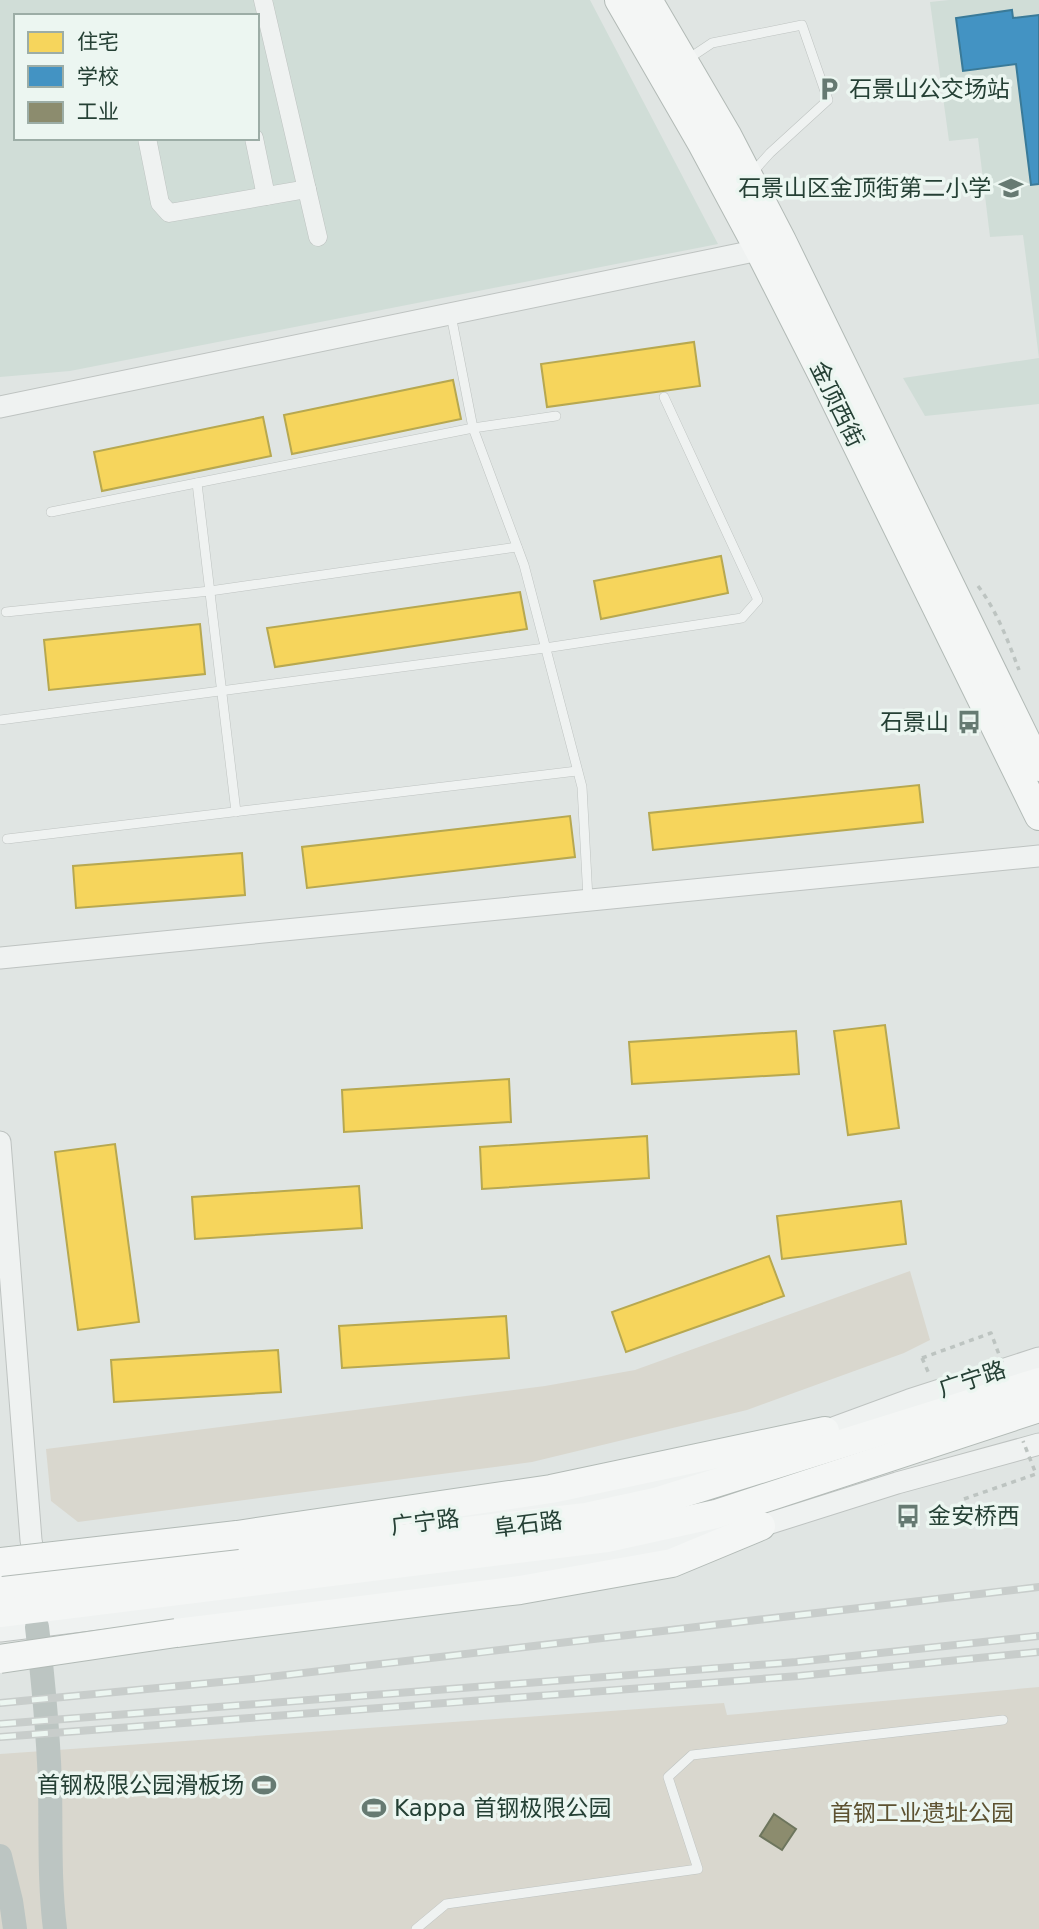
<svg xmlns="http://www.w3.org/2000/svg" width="1039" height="1929" font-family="'DejaVu Sans','Noto Sans SC',sans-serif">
<rect width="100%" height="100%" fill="#e0e5e3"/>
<g fill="#d0ddd7" fill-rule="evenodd">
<path d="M0,0h590l128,244 -648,127 -70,6zM16,16h241v122h-241z"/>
<polygon points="949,0 1039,0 1039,404 925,416 903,378 1039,358 1023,235 990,237 978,138 949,141 930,2"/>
</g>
<g fill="#d9d7ce">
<polygon points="910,1271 930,1340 904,1353 747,1410 532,1462 78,1522 51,1501 46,1449 545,1386 635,1370"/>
<polygon points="1039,1687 1039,1929 0,1929 0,1754 724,1703 727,1715"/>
</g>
<g fill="#f6d55c" stroke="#b7a850" stroke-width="2">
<polygon points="694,342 700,386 547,407 541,364"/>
<polygon points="453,380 461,419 292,454 284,415"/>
<polygon points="263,417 271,456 102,491 94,452"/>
<polygon points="721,556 728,593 601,619 594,581"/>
<polygon points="520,592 527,629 275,667 267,628"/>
<polygon points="200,624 205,674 49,690 44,640"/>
<polygon points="919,785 923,822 653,850 649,813"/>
<polygon points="570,816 575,857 307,888 302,847"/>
<polygon points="242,853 245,895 76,908 73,866"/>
<polygon points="885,1025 899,1128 848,1135 834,1031"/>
<polygon points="796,1031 799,1074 632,1084 629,1042"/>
<polygon points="509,1079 511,1122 344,1132 342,1090"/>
<polygon points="647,1136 649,1178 482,1189 480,1147"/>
<polygon points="115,1144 139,1322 78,1330 55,1152"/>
<polygon points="359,1186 362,1228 195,1239 192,1197"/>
<polygon points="901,1201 906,1244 782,1259 777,1216"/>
<polygon points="769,1256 784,1296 626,1352 612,1312"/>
<polygon points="506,1316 509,1358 342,1368 339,1326"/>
<polygon points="278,1350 281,1392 114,1402 111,1360"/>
</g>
<polygon fill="#4393c3" stroke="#3a7a98" stroke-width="2" points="1012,10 1013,18 1039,15 1039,184 1031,185 1016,64 963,71 956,18"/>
<polygon fill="#8c8c6e" stroke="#6d755d" stroke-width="2" points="774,1814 796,1829 782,1850 760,1836"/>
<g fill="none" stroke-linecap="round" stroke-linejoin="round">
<g stroke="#bec3c1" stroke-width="10">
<g id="service">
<polyline points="688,59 712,43 802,25 828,100 770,153 752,173"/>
<polyline points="451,315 473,428 524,565 582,787 588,899"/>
<polyline points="197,483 236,812"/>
<polyline points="51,512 473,428 556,416"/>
<polyline points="6,612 210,591 517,547"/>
<polyline points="0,720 545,648 742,618 758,600 664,397"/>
<polyline points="7,839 577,771"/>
<polyline points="416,1929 446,1904 698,1869 668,1777 692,1755 1003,1720"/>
</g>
</g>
<g stroke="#bec3c1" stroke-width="19">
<g id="minor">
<polyline points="263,0 318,237"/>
<polyline points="147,138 160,203 169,213 307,189"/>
<polyline points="254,138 266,196"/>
</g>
</g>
<g stroke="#bec3c1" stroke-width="23">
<g id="tertiary">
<polyline points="0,407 759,250"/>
<polyline points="0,958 1039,856"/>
<polyline points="0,1142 31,1540 36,1567"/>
<polyline points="811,1436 909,1400 1039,1358"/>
<polyline points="423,1522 569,1503 660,1483 721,1466"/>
<polyline points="0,1631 612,1556 761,1526 897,1483 1039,1444"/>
</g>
</g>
<g stroke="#b2bab6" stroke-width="30">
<g id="trunk">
<polyline points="619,0 701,142 759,250 823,376 1039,816"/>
<polyline points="648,0 727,135 782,241 1039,767"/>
<polyline points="237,1535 551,1489 825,1431"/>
<polyline points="0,1586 586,1517 655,1502 1039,1382"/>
<polyline points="0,1613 607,1538 716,1514 1039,1408"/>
<polyline points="176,1633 520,1590 672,1563 761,1526"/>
</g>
</g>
<g stroke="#bdc4c1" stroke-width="3.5" stroke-dasharray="5 5" stroke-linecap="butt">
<path d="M978,586c19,25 30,55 41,84"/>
<polyline points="922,1358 930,1376"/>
</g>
<use href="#service" stroke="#eff2f1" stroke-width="9"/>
<use href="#minor" stroke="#eff2f1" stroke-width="18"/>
<use href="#tertiary" stroke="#eff2f1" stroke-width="21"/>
<g stroke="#bcc5c2" stroke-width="24">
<path d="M37,1627c6,52 11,104 13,156 1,49 -1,98 5,146"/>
<polyline points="0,1856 11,1901 15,1929"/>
</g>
<use href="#trunk" stroke="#f4f6f5" stroke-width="28"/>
<g stroke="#c8cdcb" stroke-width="8">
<g id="rail">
<polyline points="0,1703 252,1679 1039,1587"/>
<polyline points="0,1724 796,1662 1039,1636"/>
<polyline points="0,1737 799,1676 1039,1652"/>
</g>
</g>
<use href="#rail" stroke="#ecf6f1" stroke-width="5" stroke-dasharray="16" stroke-linecap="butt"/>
<g stroke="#b2bab6" stroke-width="30" stroke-linecap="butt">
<g id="trunk-bridge">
<polyline points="0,1562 237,1535"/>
<polyline points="0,1659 176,1633"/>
</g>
</g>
<g stroke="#bdc4c1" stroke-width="3.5" stroke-dasharray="5 5" stroke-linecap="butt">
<polyline points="922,1358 991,1333 1007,1376"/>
<polyline points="964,1499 1036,1474 1023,1441"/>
</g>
<use href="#trunk-bridge" stroke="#f4f6f5" stroke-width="28"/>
</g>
<defs>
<g id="parking-bare" transform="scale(1.89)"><path d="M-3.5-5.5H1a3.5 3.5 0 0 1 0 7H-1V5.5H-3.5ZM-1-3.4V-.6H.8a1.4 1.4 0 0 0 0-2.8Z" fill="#667a72" stroke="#ecf6f1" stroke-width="2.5" paint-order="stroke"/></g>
<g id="school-bare" transform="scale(1.89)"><path d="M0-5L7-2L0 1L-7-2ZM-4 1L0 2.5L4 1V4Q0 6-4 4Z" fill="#667a72" stroke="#ecf6f1" stroke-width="2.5" paint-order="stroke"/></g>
<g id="bus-bare" transform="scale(1.89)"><path d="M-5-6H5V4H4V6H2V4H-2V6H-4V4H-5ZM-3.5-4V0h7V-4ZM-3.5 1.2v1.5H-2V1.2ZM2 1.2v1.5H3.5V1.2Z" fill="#667a72" stroke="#ecf6f1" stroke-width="2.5" paint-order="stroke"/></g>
<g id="stadium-bare" transform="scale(1.89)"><path d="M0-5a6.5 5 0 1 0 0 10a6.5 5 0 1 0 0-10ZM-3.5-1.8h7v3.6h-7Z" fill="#667a72" stroke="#ecf6f1" stroke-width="2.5" paint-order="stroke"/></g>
</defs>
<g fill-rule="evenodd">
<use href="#parking-bare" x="829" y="89"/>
<use href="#school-bare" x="1011" y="188"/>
<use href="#bus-bare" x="969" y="722"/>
<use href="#bus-bare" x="908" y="1516"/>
<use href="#stadium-bare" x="264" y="1785"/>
<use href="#stadium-bare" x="374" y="1808"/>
</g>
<g text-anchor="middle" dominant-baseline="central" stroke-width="7" stroke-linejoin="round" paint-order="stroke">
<g font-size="23" fill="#254035" stroke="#ecf6f1" text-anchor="start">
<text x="849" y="89">石景山公交场站</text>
<text x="991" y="188" text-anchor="end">石景山区金顶街第二小学</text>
<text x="949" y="722" text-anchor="end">石景山</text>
<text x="928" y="1516">金安桥西</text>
<text x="244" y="1785" text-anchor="end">首钢极限公园滑板场</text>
<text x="394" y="1808">Kappa 首钢极限公园</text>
</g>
<g font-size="23" fill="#254035" stroke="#ecf6f1">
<text transform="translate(837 404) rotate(64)">金顶西街</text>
<text transform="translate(972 1379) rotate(-18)">广宁路</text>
<text transform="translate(425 1522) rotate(-7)">广宁路</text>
<text transform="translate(528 1524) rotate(-7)">阜石路</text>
</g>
<g font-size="23" fill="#5d5231" stroke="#ecf6f1">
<text x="922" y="1813">首钢工业遗址公园</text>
</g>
</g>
<rect x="14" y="14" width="245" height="126" fill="#ecf6f1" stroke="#9cada6" stroke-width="2"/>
<rect x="28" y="32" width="35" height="21" fill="#f6d55c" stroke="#9cada6" stroke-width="2"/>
<text x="77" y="49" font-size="21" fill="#254035">住宅</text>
<rect x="28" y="66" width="35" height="21" fill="#4393c3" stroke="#9cada6" stroke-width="2"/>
<text x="77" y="84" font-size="21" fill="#254035">学校</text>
<rect x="28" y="102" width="35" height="21" fill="#8c8c6e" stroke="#9cada6" stroke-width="2"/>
<text x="77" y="119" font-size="21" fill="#254035">工业</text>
</svg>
